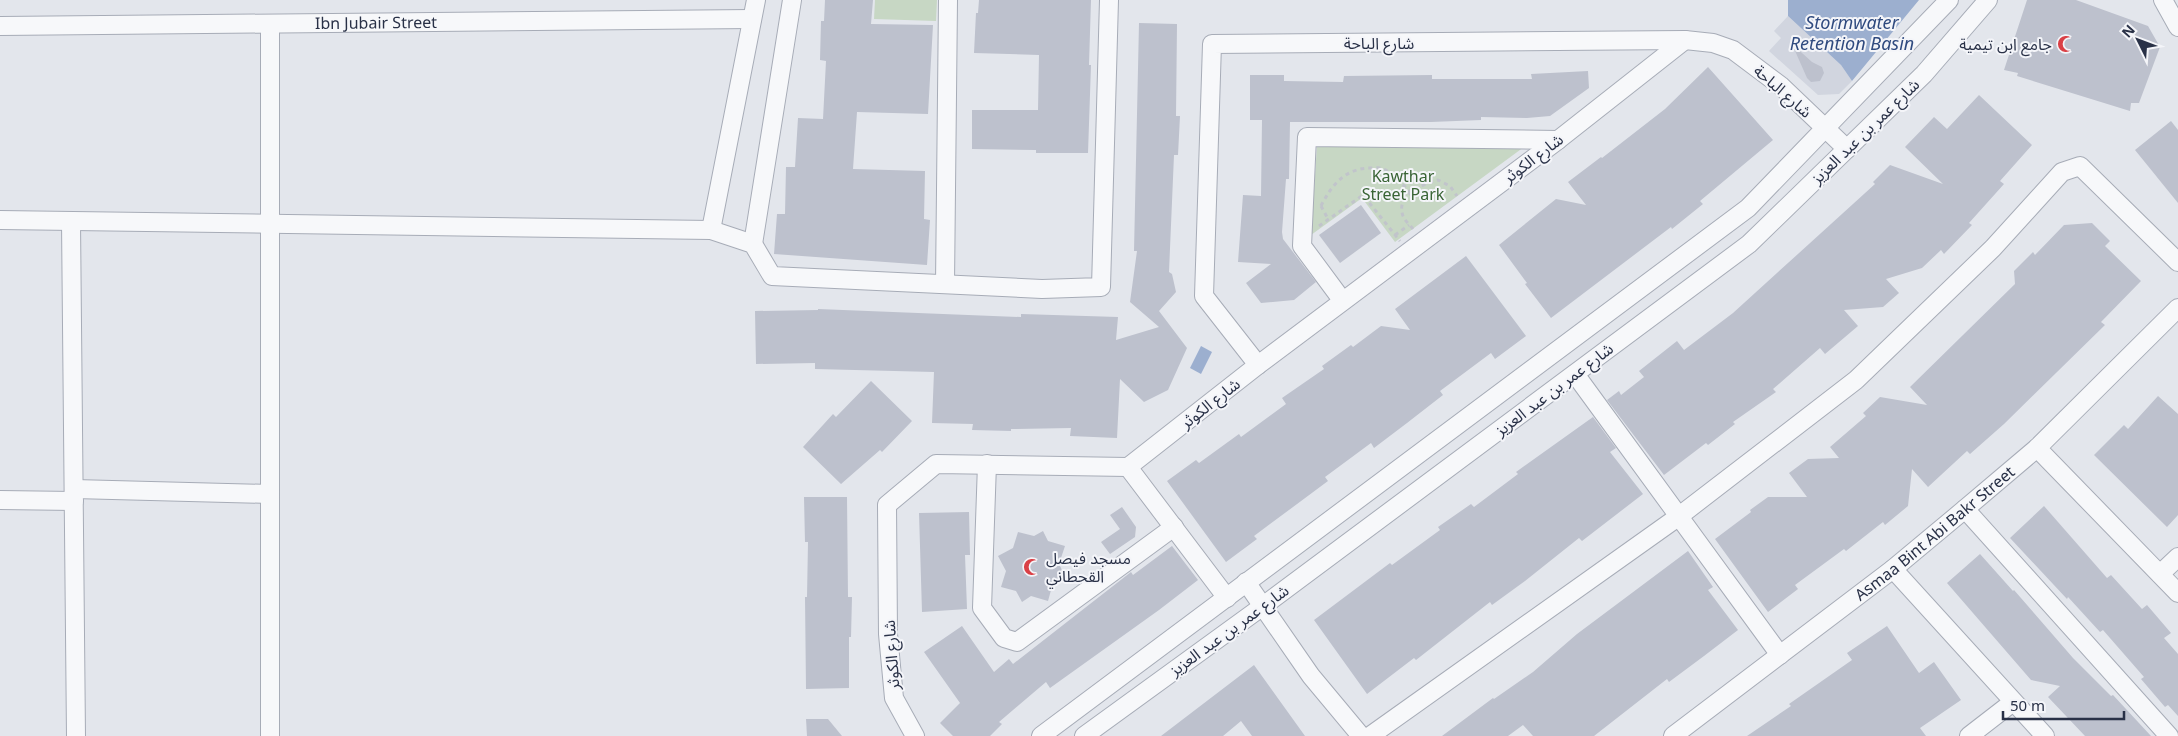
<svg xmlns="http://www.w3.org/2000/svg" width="2178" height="736" font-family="'Noto Sans','Noto Sans Arabic',sans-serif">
<rect width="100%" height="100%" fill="#e3e6ec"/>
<polygon fill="#d1d5df" points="1788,16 1841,65 1852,81 1839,94 1818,95 1769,51 1781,38 1774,31"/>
<g fill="#c7d7c4">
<polygon points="875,0 937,0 936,21 874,19"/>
<polygon points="1528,144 1395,242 1362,198 1311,235 1317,146"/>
</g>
<g fill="#9cafcf">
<polygon points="1788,0 1919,0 1852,81 1841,65 1788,16"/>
<polygon points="1201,346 1212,352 1201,374 1190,368"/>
</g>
<g fill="#bdc1cd">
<polygon points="825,0 873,0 871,24 933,25 928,114 857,112 853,169 925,171 924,219 930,220 927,265 774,254 777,214 785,214 786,167 795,167 798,118 823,119 826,61 820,60 821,21 824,21"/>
<polygon points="979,0 1091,0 1089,65 1091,65 1088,153 1036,153 1036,150 972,149 972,110 1038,110 1039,55 974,53 976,13 978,13"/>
<polygon points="2027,0 2076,0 2148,26 2160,47 2139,103 2131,103 2130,111 2017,76 2018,73 2004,70"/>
<polygon points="1139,23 1177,24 1176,116 1180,116 1178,155 1174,155 1169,272 1172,274 1176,292 1159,311 1187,348 1168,390 1144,402 1120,379 1117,438 1070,436 1071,428 1011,429 1011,431 972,430 973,424 932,423 934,372 815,369 815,363 756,364 755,311 818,310 818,309 1021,317 1021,314 1118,317 1116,340 1159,327 1130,302 1137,251 1134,251"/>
<polygon points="1792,44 1812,62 1822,67 1824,73 1820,81 1811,82 1807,78"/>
<polygon points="1708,67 1773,140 1700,201 1703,204 1672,229 1671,227 1551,318 1525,284 1527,283 1499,245 1556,199 1586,205 1568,182 1601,157 1602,158 1665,109"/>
<polygon points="1588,71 1589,88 1550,116 1527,118 1481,117 1481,120 1431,122 1290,122 1289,179 1286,179 1282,232 1283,239 1316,282 1294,300 1261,303 1246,283 1271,264 1238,262 1243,195 1261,196 1262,120 1250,120 1250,75 1284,75 1284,81 1343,82 1344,76 1432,75 1432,79 1532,79 1531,74"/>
<polygon points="1979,95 2032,145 2000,181 2004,184 1969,223 1972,225 1944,254 1941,250 1922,268 1886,279 1899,293 1883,307 1844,310 1858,326 1825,354 1820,348 1773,389 1776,392 1733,422 1735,424 1708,445 1706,443 1664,475 1607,400 1619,391 1621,395 1644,377 1639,371 1677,341 1684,350 1733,313 1875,184 1873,182 1890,165 1943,184 1905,147 1934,117 1947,129"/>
<polygon points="2171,121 2178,130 2178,203 2135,150"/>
<polygon points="1361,205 1381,233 1340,263 1319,235"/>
<polygon points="2092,223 2110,241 2105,246 2141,281 2101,322 2105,325 2004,424 1970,454 1967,451 1928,487 1912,469 1908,506 1885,525 1883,522 1846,551 1844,549 1795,585 1798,589 1768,612 1715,539 1751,512 1750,510 1768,497 1807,497 1789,473 1808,459 1839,458 1830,447 1866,416 1863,413 1880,397 1927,405 1910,387 2015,284 2014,271 2033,252 2035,255 2064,225"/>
<polygon points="1466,256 1526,336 1495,359 1491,353 1440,391 1443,395 1407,423 1374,448 1371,443 1325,477 1328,481 1254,536 1257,539 1226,562 1167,481 1196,460 1199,463 1239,434 1241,437 1286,404 1282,398 1324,369 1322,366 1351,345 1353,347 1381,326 1410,330 1395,309"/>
<polygon points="871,381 912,421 882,452 880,450 841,484 803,447 833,414 836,417"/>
<polygon points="2158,396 2178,414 2178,515 2167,527 2094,455 2124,425 2128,429"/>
<polygon points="1593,417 1616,448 1610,452 1643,494 1582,541 1579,538 1525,581 1492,605 1490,602 1416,660 1414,658 1367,694 1314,620 1390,563 1392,565 1440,530 1438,527 1471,504 1474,507 1518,474 1516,472"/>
<polygon points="804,497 847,497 848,597 852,597 851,637 849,637 849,688 806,689 805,597 807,597 808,542 805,542"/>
<polygon points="2044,506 2107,578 2111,575 2142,609 2147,605 2171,633 2164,638 2178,654 2178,716 2168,705 2165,707 2141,679 2144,677 2103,630 2100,632 2068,597 2067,599 2010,538"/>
<polygon points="1122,507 1136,527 1135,537 1110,554 1101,542 1120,529 1110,515"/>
<polygon points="969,512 970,555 965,555 967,609 922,612 919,513"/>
<polygon points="1043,531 1048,541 1065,546 1059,564 1065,576 1053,583 1048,601 1031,596 1022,602 1016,591 1001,587 1006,571 998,556 1013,548 1018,532 1034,536"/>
<polygon points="1172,546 1198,580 1159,610 1050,688 1046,682 999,722 1002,724 990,736 953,736 940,723 960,703 924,652 962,626 994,672 1009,659 1013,664 1131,572 1133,575"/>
<polygon points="1688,551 1713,587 1708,590 1738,630 1704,656 1669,682 1667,679 1594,736 1533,736 1523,725 1508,736 1442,736 1493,698 1494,699 1533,672 1577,634"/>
<polygon points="1980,554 2013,591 2014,590 2073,658 2111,696 2113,695 2151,736 2085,736 2048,697 2060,686 2031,680 1947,583"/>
<polygon points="1887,626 1919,673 1934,662 1961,700 1920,728 1926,736 1747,736 1791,706 1789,704 1852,660 1847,653"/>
<polygon points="1254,665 1305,736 1252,736 1241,721 1223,736 1161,736"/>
<polygon points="806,719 828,719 842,736 807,736"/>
</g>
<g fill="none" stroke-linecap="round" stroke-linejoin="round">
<g stroke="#a7acb7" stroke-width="20">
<g id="minor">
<polyline points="2163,0 2178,27"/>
<polyline points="270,24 270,736"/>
<path id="s1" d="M0,26l752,-7"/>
<polyline points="0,220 711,230 753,244 772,276 1042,289 1101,287 1109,0"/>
<polyline points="71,222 76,736"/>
<polyline points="711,230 756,0"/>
<polyline points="753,244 792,0"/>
<polyline points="945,284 948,0"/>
<polyline points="1342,300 1302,246 1307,137 1558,140"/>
<polyline points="1258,365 1204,296 1212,44 1685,40 1713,43 1733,50 1781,86 1847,149"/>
<polyline points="1575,374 1780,655"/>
<polyline points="2037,448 2178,593"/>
<polyline points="987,464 982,608 1004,638 1017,642 1174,527"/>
<polyline points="1128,467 1227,598"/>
<polyline points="74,489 270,494"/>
<polyline points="0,500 74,501"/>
<polyline points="1965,509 2169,736"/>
<polyline points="1893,569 2045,736"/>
<polyline points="2160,574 2178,557"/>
<polyline points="1246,582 1311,676 1361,736"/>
<polyline points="915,736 894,698 888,634 887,505 936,464 1128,467 1258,365 1558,140 1685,40"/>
<polyline points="1041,736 1748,208 1949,0"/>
<polyline points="1084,736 1263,606 1749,244 1924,74 1988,0"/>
<polyline points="1370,736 1678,517 1856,380 1993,248 2062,172 2080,166 2178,262"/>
<path id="s2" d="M1673,736l220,-167 72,-60 72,-61 141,-140"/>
<polyline points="1969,736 2013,702"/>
</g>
</g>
<g stroke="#c1c4cb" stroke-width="3" stroke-dasharray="4 4" stroke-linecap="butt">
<path d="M1321,206c11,-22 25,-38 50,-38 4,0 9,-1 12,1 11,4 19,15 27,23"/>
<polyline points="1321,206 1328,219"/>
<polyline points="1319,226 1363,195 1400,241"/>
<path d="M1413,229c-3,-4 -8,-8 -10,-13 -8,-21 20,-32 35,-36l12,6 7,10"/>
<polyline points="1395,235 1409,225"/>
</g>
<use href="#minor" stroke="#f7f8fa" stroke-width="18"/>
</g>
<defs>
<g id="mosque-bare" transform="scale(1.35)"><path d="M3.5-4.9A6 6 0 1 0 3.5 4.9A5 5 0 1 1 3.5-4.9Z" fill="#da4046" stroke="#f4f5f9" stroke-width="2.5" paint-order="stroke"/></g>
</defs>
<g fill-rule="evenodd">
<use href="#mosque-bare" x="2066" y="44"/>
<use href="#mosque-bare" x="1032" y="567"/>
</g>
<g text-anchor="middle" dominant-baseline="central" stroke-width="4" stroke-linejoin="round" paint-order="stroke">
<g font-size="16" fill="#293147" stroke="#f4f5f9">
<text stroke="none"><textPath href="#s1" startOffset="376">Ibn Jubair Street</textPath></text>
<text x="1379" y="43">شارع الباحة</text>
<text transform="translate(1783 91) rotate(41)">شارع الباحة</text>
<text transform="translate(1865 131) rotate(-44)">شارع عمر بن عبد العزيز</text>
<text transform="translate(1533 158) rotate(-37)">شارع الكوثر</text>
<text transform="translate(1554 389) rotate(-37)">شارع عمر بن عبد العزيز</text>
<text transform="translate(1210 403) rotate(-38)">شارع الكوثر</text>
<text stroke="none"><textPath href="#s2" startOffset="331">Asmaa Bint Abi Bakr Street</textPath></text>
<text transform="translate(1229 630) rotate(-36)">شارع عمر بن عبد العزيز</text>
<text transform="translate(891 655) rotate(-94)">شارع الكوثر</text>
</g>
<g font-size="16" fill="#293147" stroke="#f4f5f9" text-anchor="end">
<text x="2052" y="44">جامع ابن تيمية</text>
<text x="1046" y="558" text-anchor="start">مسجد فيصل<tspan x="1046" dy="18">القحطاني</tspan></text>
</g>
<g font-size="16" fill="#396435" stroke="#f4f5f9">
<text x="1403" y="176">Kawthar<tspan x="1403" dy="18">Street Park</tspan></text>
</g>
<g font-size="18" font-style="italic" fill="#2f4a7f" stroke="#f4f5f9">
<text x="1852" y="22">Stormwater<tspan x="1852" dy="21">Retention Basin</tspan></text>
</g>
</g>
<g transform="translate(2138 40) rotate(312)" stroke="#f4f5f9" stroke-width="4" paint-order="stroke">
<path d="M0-4L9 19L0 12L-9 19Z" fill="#293147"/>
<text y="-8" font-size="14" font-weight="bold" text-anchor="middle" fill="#293147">N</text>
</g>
<path d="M2003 711v8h121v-8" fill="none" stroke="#293147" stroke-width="2.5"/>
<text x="2010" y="711" font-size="15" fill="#293147" stroke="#f4f5f9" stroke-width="4" paint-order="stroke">50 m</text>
</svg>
